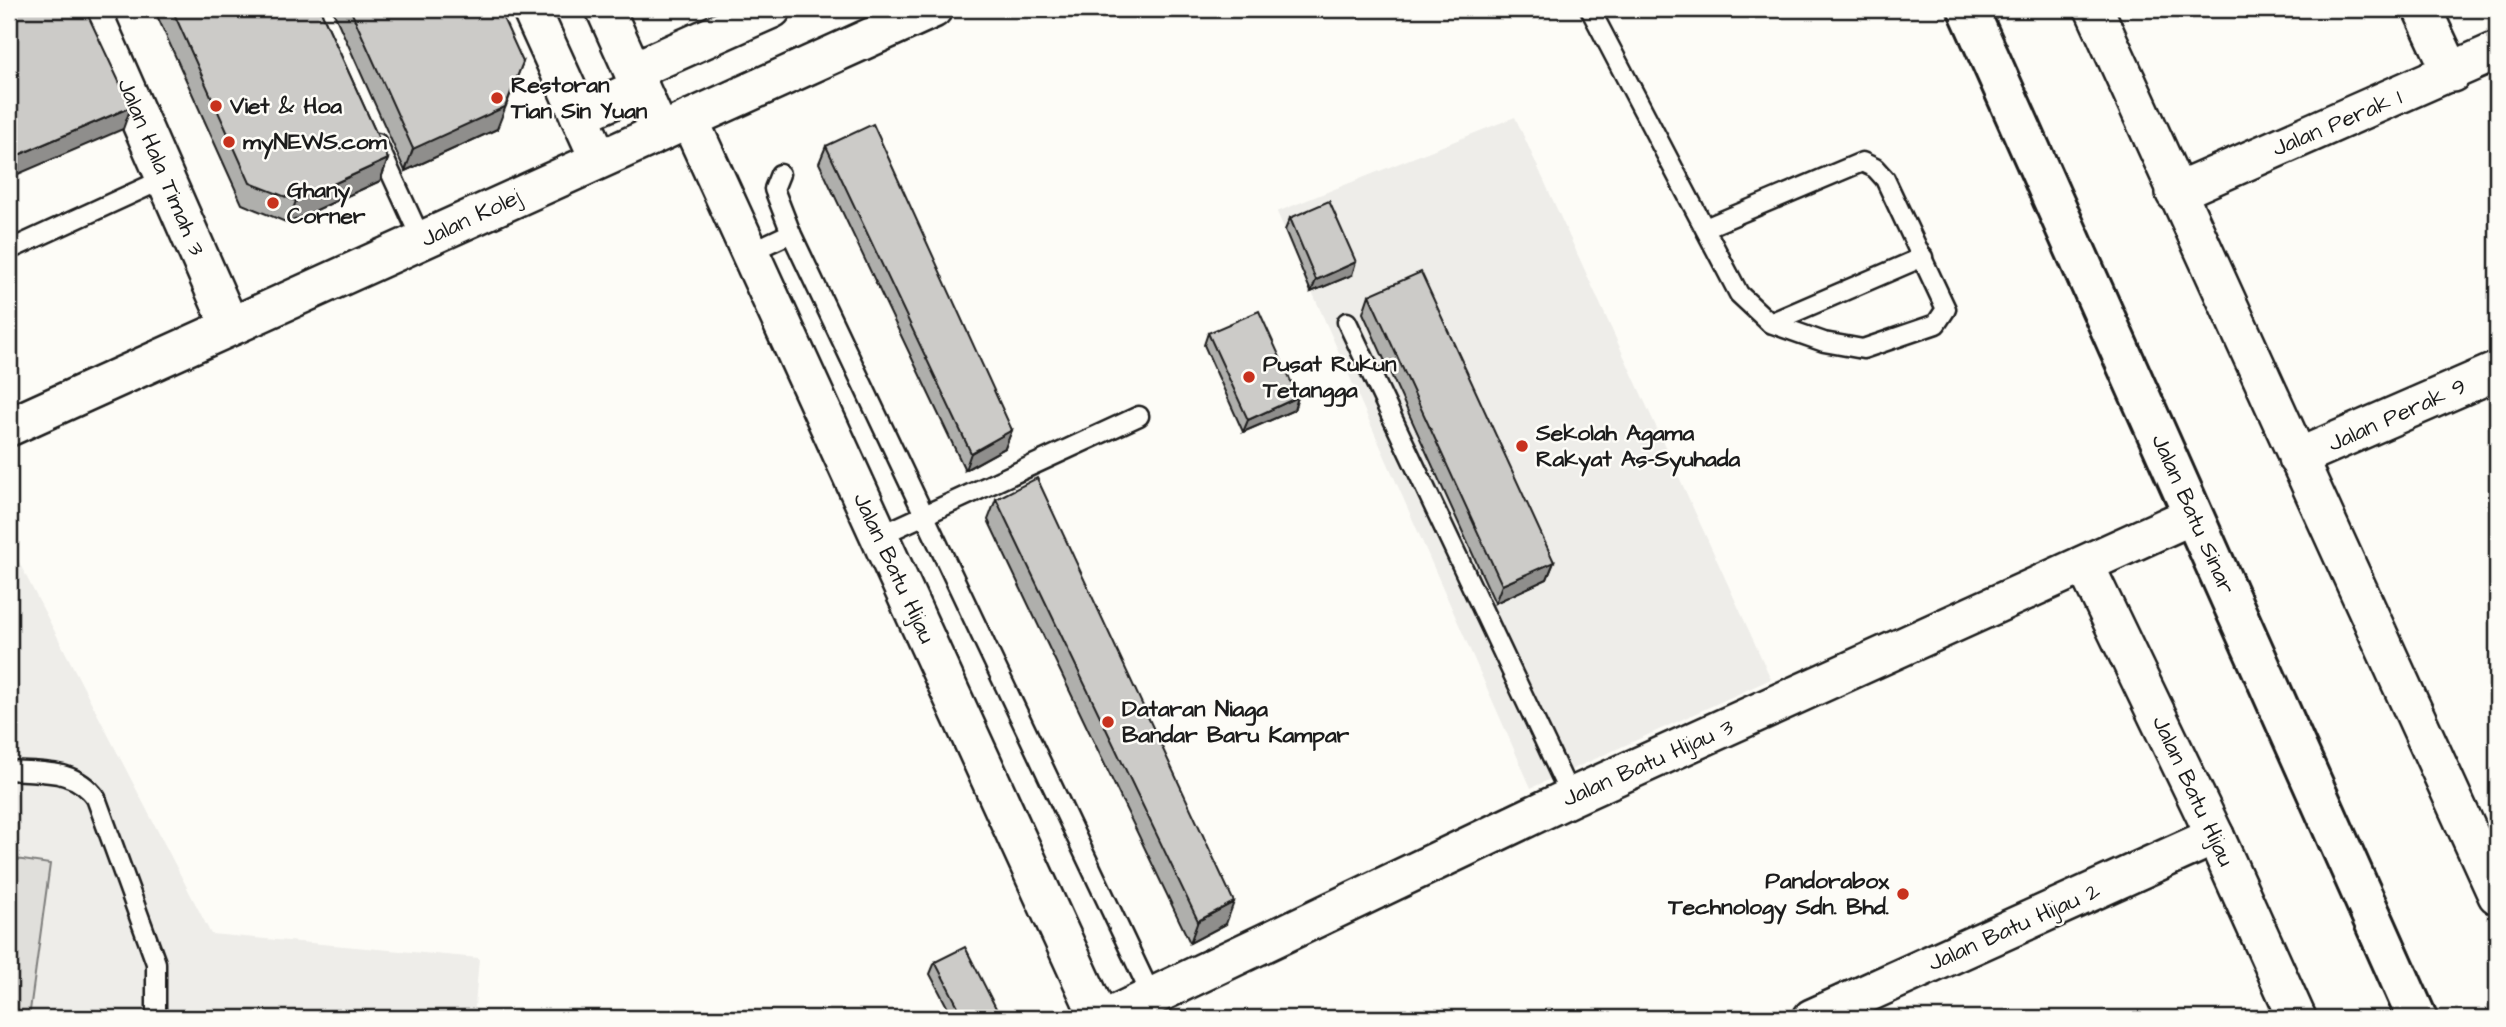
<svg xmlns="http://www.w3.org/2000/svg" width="2506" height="1027" font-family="'Architects Daughter',sans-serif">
<rect width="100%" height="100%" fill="#fdfcf7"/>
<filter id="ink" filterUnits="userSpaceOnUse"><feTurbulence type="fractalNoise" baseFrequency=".0143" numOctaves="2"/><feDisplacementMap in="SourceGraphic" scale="14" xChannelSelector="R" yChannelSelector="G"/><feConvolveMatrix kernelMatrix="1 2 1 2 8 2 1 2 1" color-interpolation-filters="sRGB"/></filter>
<g filter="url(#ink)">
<g fill="#eeede9">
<polygon points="1515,117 1771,679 1531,788 1277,212"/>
<polygon points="9,543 211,934 479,958 474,1018 9,1018"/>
</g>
<polygon fill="#e0dfdb" stroke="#7e7e7c" stroke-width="2" points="9,858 50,864 29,1018 9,1018"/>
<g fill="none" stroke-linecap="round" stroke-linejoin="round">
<g stroke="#1c1c1c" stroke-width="23">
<g id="lane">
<polyline points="1590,9 1739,294 1770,323 1923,257"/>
<polyline points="377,143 422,241"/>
<polyline points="780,174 774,189 791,233"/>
<polyline points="1705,228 1862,162 1875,168 1885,179 1946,309 1936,324 1863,349 1824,342 1770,323"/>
<polyline points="9,250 166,178"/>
<polyline points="750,252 791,233 1152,997"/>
<polyline points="1347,322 1571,797"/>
<polyline points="879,536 1139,416"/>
<path d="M9,770c34,3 65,-2 87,28l60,165v55"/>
</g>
</g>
<g stroke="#1c1c1c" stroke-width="42">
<g id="street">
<polyline points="91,9 230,326"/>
<polyline points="531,9 599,159"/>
<polyline points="605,9 660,132"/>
<polyline points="2094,9 2497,895"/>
<polyline points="2422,9 2452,73"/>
<polyline points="633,71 772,9"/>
<polyline points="579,115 640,88"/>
<polyline points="689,119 1099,1018"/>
<polyline points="2175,193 2497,51"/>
<polyline points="9,427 933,9"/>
<polyline points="2297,458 2497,371"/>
<polyline points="2085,565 2215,836 2297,1018"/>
<polyline points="1107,1018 1571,797 2193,515"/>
<polyline points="1812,1018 2215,836"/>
</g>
</g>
<g stroke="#1c1c1c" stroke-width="44">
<polyline id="secondary" points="1968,9 2417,1018"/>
</g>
<use href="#lane" stroke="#fdfcf7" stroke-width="18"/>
<use href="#street" stroke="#fdfcf7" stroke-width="37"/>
<use href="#secondary" stroke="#fdfcf7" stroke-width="38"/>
</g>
<g fill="#afafac" stroke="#1c1c1c" stroke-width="2">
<polygon points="154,9 320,9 388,159 380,181 288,223 242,204"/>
<polygon points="332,9 499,9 497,129 405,171"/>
<polygon points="826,146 1012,430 1005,448 965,470 819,163"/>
<polygon points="1290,218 1352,275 1311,292 1285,230"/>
<polygon points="1369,295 1554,562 1547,579 1495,603 1363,313"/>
<polygon points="1208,333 1298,397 1294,410 1243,432 1204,345"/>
<polygon points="996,499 1226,924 1190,943 988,520"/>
<polygon points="935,962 1001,1018 953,1018 930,974"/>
</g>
<g fill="#8f8e8c" stroke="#1c1c1c" stroke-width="2">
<polygon points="523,62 497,129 405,171 413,149"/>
<polygon points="131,107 123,129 9,178 9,159"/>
<polygon points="388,159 380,181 288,223 296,201"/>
<polygon points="1356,262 1352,275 1311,292 1316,280"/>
<polygon points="1298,397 1294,410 1243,432 1248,420"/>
<polygon points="1012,430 1005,448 965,470 971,453"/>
<polygon points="1554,562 1547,579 1495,603 1502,585"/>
<polygon points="1234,902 1226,924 1190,943 1198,921"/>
</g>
<g fill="#cccbc8" stroke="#1c1c1c" stroke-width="2">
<polygon points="9,9 85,9 131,107 9,159"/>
<polygon points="172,9 320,9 388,159 296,201 250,183"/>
<polygon points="350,9 499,9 523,62 505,107 413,149"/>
<polygon points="873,124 1012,430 971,453 826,146"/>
<polygon points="1329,201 1356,262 1316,280 1290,218"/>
<polygon points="1421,272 1554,562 1502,585 1369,295"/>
<polygon points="1259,311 1298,397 1248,420 1208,333"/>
<polygon points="1037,478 1234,902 1198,921 996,499"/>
<polygon points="965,947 1001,1018 964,1018 935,962"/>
</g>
</g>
<g fill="#c8321e" stroke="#fdfcf7" stroke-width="2.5">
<circle cx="497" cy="98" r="7"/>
<circle cx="216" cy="106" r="7"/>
<circle cx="229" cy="142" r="7"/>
<circle cx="273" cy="203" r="7"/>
<circle cx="1249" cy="377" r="7"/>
<circle cx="1522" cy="446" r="7"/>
<circle cx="1108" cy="722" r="7"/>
<circle cx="1903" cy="894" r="7"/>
</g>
<g text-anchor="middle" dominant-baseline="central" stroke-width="5" stroke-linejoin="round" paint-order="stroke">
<g font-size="23" font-weight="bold" fill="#1c1c1c" stroke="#fdfcf7" text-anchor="start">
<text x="511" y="85">Restoran<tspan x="511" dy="26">Tian Sin Yuan</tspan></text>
<text x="230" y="106">Viet &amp; Hoa</text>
<text x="243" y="142">myNEWS.com</text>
<text x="287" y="190">Ghany<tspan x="287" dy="26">Corner</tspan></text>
<text x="1263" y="364">Pusat Rukun<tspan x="1263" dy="26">Tetangga</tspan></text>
<text x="1536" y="433">Sekolah Agama<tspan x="1536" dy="26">Rakyat As-Syuhada</tspan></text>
<text x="1122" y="709">Dataran Niaga<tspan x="1122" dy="26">Bandar Baru Kampar</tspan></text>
<text x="1889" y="881" text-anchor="end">Pandorabox<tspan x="1889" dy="26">Technology Sdn. Bhd.</tspan></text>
</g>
<g font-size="23" fill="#1c1c1c" stroke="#fdfcf7">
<text transform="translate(2337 123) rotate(-23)">Jalan Perak 1</text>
<text transform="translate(161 167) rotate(67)">Jalan Hala Timah 3</text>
<text transform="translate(471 218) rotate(-25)">Jalan Kolej</text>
<text transform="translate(2397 415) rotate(-24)">Jalan Perak 9</text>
<text transform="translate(2193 514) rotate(66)">Jalan Batu Sinar</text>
<text transform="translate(894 568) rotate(65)">Jalan Batu Hijau</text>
<text transform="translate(1648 763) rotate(-24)">Jalan Batu Hijau 3</text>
<text transform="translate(2193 791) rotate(65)">Jalan Batu Hijau</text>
<text transform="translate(2014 927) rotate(-24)">Jalan Batu Hijau 2</text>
</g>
</g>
<rect width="2506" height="1027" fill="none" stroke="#fdfcf7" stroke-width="35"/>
<rect x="18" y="18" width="2471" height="992" fill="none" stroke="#1c1c1c" stroke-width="2.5" filter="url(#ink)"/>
</svg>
